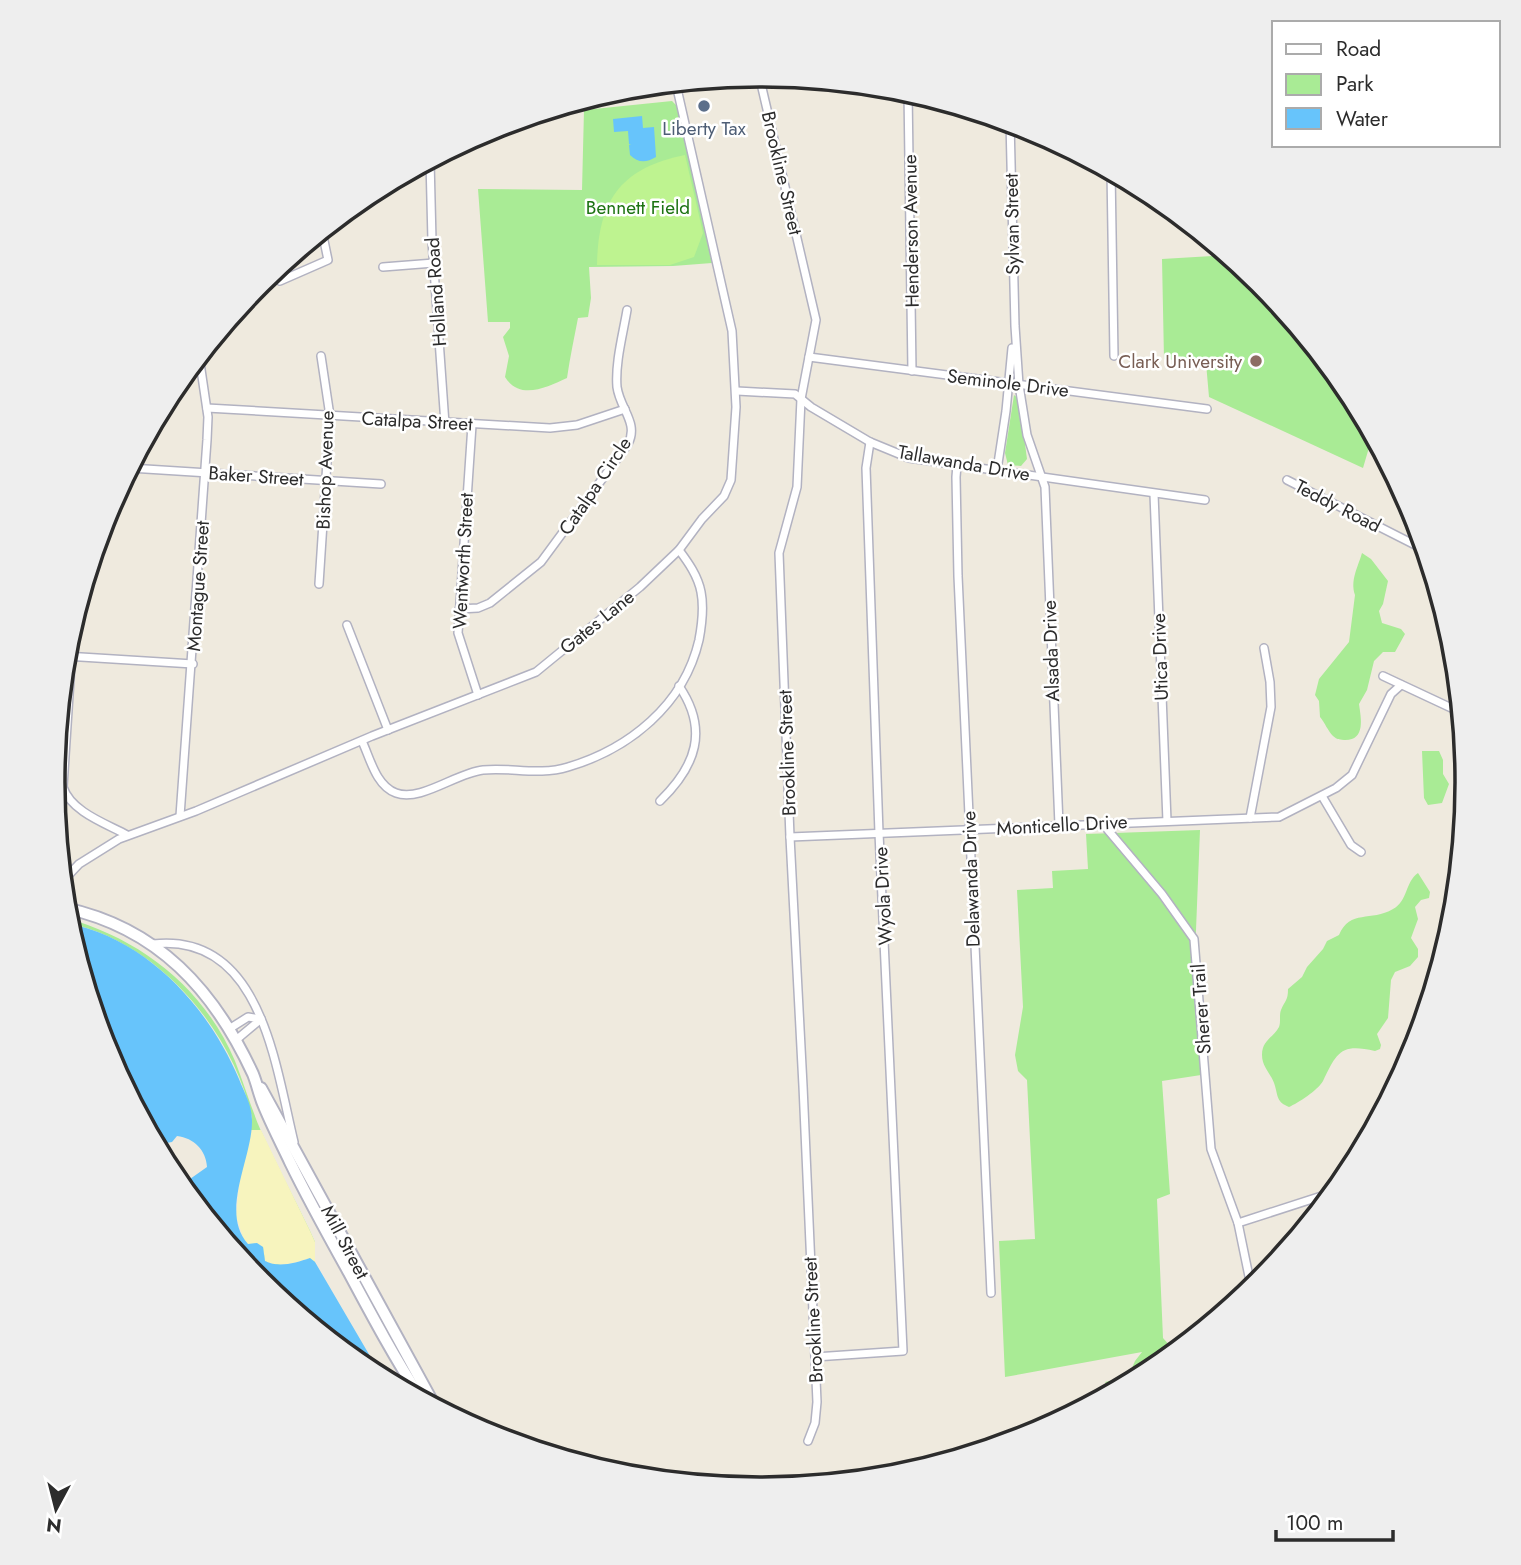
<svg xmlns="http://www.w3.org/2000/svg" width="1521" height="1565" font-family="Jost,sans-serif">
<rect width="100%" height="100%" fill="#efeade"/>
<g fill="#a9eb95">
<path d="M672,101l5,5 35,157 -39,3 -84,1 2,31 -3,19 -10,1c-4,21 -8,39 -11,60 -20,9 -47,23 -62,-1l4,-21 -6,-19 7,-9v-6h-22l-10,-133 104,1 2,-80z"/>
<polygon points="1229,255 1261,282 1349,389 1373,434 1363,468 1209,397 1206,363 1164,359 1162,259"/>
<polygon points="1014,395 1019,399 1027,459 1021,466 1008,465 1005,453"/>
<path d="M1362,553l9,6 17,22 -5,23 -4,7 3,12 19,6 4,5 -10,18h-12l-9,9 -7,29 -8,14c2,14 7,37 -15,36 -6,-1 -6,0 -11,-4 -5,-5 -8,-13 -13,-19l-1,-16 -4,-6 4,-16 30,-37 6,-47c-5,-15 3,-28 7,-42z"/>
<polygon points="1422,751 1439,751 1443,760 1443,774 1449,784 1442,803 1428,805 1424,798"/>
<path d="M1200,830l-6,150 7,95 -39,6 8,113 -13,5 6,139 8,9 2,9c-19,15 -39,32 -65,30l-3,-4 23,-5 7,-16 7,-9 -137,25 -6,-136 36,-2 -8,-159 -9,-9 -3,-16 8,-48 -6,-117 36,-2 -1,-17 36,-2 -2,-35z"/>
<path d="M1418,873l12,19 -1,6 -8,2 -6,7 3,12 -7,19 7,11v8l-8,9 -15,6 -4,8 -3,38 -11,16 4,11 -1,4 -5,2c-34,-8 -38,1 -52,30 -5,9 -25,22 -34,26 -12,-5 -11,-10 -14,-21 -3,-12 -13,-18 -13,-31 0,-15 11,-17 17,-28 2,-5 0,-12 2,-17 4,-10 7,-9 7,-21l14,-12 5,-10 16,-18 4,-8 12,-6c11,-26 32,-13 54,-26 15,-8 12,-27 25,-36z"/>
<path d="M66,918c75,21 138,70 169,143 9,23 16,47 26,70 16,34 33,67 49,100l5,11v20l-6,-4 -32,7 -12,-4 -2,-14c-11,-2 -17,-2 -21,-14l10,-116c-20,-88 -95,-176 -185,-194z"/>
</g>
<path fill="#f7f4be" d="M251,1130h10l49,101 5,11v20l-6,-4c-13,5 -31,10 -44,3l-2,-14 -15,-3 -4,-4 -8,-24 3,-31z"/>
<path fill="#bef390" d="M685,155l18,78 -9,24 -24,8h-73c1,-64 23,-97 88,-110z"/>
<g fill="#67c4fb">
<path d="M642,116l1,12 11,-1 2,30c-10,6 -18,6 -26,-2l-1,-10h2l-2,-1 -1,-13 -14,1 -1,-13z"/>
<path d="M67,923c80,16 141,83 172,156 5,13 13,26 13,41 1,37 -33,92 -4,124l9,-1 6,4 2,14c13,7 31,2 45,-3l5,4 69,118 -17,-9 -107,-88 -82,-100 12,-4 17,-12c-1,-17 -13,-29 -30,-31l-5,6 -17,3 -49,-92z"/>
</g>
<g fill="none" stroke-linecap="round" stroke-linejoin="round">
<g stroke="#b2b2c1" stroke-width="10">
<g id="minor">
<polyline points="759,75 816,320 801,399 797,487 779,553 790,837 803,1086 817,1402 815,1423 808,1441"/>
<polyline points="908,91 912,371"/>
<polyline points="1010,122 1015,326 1019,385 1027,435 1045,487 1059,825"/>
<polyline points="430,160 432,241 445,424"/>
<polyline points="1111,171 1114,356"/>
<polyline points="383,267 434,263"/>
<polyline points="280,281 328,260 322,231"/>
<polyline points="809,357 1207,409"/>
<polyline points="737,391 795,394 811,407 870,442 909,458 1205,500"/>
<polyline points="207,408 550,428 577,425 625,409"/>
<polyline points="472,425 458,633 478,695"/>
<polyline points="957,465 956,477 958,576 991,1293"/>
<polyline points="130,468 381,484"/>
<polyline points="997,470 1006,411 1012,348"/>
<polyline points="1287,480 1427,551"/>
<polyline points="1154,494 1167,821"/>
<polyline points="319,584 330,416 321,356"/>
<path d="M459,609l19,-1 12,-5 51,-41 87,-118c11,-21 -8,-35 -11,-57 -2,-24 6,-53 10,-77"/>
<path d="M74,618l-11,169c8,25 44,37 64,48"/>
<polyline points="347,625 388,730"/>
<polyline points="65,656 193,664"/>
<polyline points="1383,676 1462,713"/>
<path d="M362,741c8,17 14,45 34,52 25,9 60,-20 87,-23 28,-3 56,6 85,-3 61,-18 116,-62 131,-127 3,-16 5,-33 2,-48 -3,-16 -13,-30 -22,-42"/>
<polyline points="1322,796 1351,845 1361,852"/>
<path d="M660,801c36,-35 49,-71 19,-115"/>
<polyline points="180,816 207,440 208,417 199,356"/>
<polyline points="1250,818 1271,707 1270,682 1264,648"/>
<polyline points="1102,823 1162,894 1194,939 1211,1149 1238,1223 1252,1291"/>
<polyline points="790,837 1279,817 1336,788 1352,775 1391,694 1401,685"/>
<polyline points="62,882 79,864 119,839 196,811 372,736 536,672 640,587 679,550 702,519 724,496 731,480 736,407 732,331 676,84"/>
<path d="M153,944c108,-12 122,120 141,198"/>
<polyline points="229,1029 248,1017 261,1019 236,1040"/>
<polyline points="1238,1223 1337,1191"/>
<polyline points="815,1357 903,1351 879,833 866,468 870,442"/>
</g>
</g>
<g stroke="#b2b2c1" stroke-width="14">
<g id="secondary">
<path d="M65,908c93,20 149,82 188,166 4,10 6,20 10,30 8,20 18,39 27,58 18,37 38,73 58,109 23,43 47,88 74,129"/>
<polyline points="261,1088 436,1408"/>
</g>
</g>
<g stroke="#ccc" stroke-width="16">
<polyline id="trunk" points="600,95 690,81"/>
</g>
<use href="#minor" stroke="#fff" stroke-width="7"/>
<use href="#secondary" stroke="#fff" stroke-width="10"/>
<use href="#trunk" stroke="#ffce56" stroke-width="12"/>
</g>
<circle fill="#5c6f8a" stroke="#fff" stroke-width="2.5" cx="704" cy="106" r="7"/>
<circle fill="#8d6e63" stroke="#fff" stroke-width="2.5" cx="1256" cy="361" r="7"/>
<g text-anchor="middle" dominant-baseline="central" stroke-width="5" stroke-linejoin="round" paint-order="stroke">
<g font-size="19" fill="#4e5e75" stroke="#fff">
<text x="704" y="128">Liberty Tax</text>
</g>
<g font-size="19" fill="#2c2c2c" stroke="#fff">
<text transform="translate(782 173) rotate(77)">Brookline Street</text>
<text transform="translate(1012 224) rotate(-91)">Sylvan Street</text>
<text transform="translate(911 231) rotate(-91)">Henderson Avenue</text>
<text transform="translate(436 292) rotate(-94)">Holland Road</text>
<text transform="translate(1008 383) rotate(7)">Seminole Drive</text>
<text transform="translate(417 421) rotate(3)">Catalpa Street</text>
<text transform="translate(964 463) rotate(10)">Tallawanda Drive</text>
<text transform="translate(325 470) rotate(-88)">Bishop Avenue</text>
<text transform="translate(256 476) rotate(4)">Baker Street</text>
<text transform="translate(595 486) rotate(-56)">Catalpa Circle</text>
<text transform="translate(1338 506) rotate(27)">Teddy Road</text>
<text transform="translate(463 561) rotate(-87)">Wentworth Street</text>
<text transform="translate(198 586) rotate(-86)">Montague Street</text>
<text transform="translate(597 622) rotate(-39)">Gates Lane</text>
<text transform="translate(1051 651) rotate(-92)">Alsada Drive</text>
<text transform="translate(1160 657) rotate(-92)">Utica Drive</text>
<text transform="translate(787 753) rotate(-92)">Brookline Street</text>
<text transform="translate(1062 825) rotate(-3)">Monticello Drive</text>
<text transform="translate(971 879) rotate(-92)">Delawanda Drive</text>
<text transform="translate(883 896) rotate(-93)">Wyola Drive</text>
<text transform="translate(1201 1009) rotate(-94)">Sherer Trail</text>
<text transform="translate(345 1242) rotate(62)">Mill Street</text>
<text transform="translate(813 1320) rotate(-93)">Brookline Street</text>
</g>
<g font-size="19" fill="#1d7313" stroke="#fff">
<text x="638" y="207">Bennett Field</text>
</g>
<g font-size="19" fill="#785e54" stroke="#fff" text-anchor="end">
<text x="1242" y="361">Clark University</text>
</g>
</g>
<path d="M0 0H1521V1565H0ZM65 782a695 695 0 1 1 1390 0a695 695 0 1 1-1390 0Z" fill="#eee" fill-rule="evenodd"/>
<path fill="none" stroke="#2c2c2c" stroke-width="3.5" d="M65 782a695 695 0 1 1 1390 0a695 695 0 1 1-1390 0Z"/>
<rect x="1272" y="21" width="228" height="126" fill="#ffffff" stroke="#ababab" stroke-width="2"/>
<rect x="1286" y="44" width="35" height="10" fill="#ffffff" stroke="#ababab" stroke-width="2"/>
<text x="1336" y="56" font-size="21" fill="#2c2c2c">Road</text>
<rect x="1286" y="74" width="35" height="21" fill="#a9eb95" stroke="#ababab" stroke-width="2"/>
<text x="1336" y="91" font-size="21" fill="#2c2c2c">Park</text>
<rect x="1286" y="108" width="35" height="21" fill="#67c4fb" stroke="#ababab" stroke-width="2"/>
<text x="1336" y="126" font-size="21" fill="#2c2c2c">Water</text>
<g transform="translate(56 1509) rotate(187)" stroke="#ffffff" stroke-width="5" paint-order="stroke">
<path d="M0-5L12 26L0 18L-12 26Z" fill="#2c2c2c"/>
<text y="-10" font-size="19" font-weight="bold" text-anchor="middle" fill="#2c2c2c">N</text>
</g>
<path d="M1276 1530v10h117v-10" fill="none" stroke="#2c2c2c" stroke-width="3.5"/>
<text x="1286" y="1530" font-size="21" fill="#2c2c2c" stroke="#ffffff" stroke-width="5" paint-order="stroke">100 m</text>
</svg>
